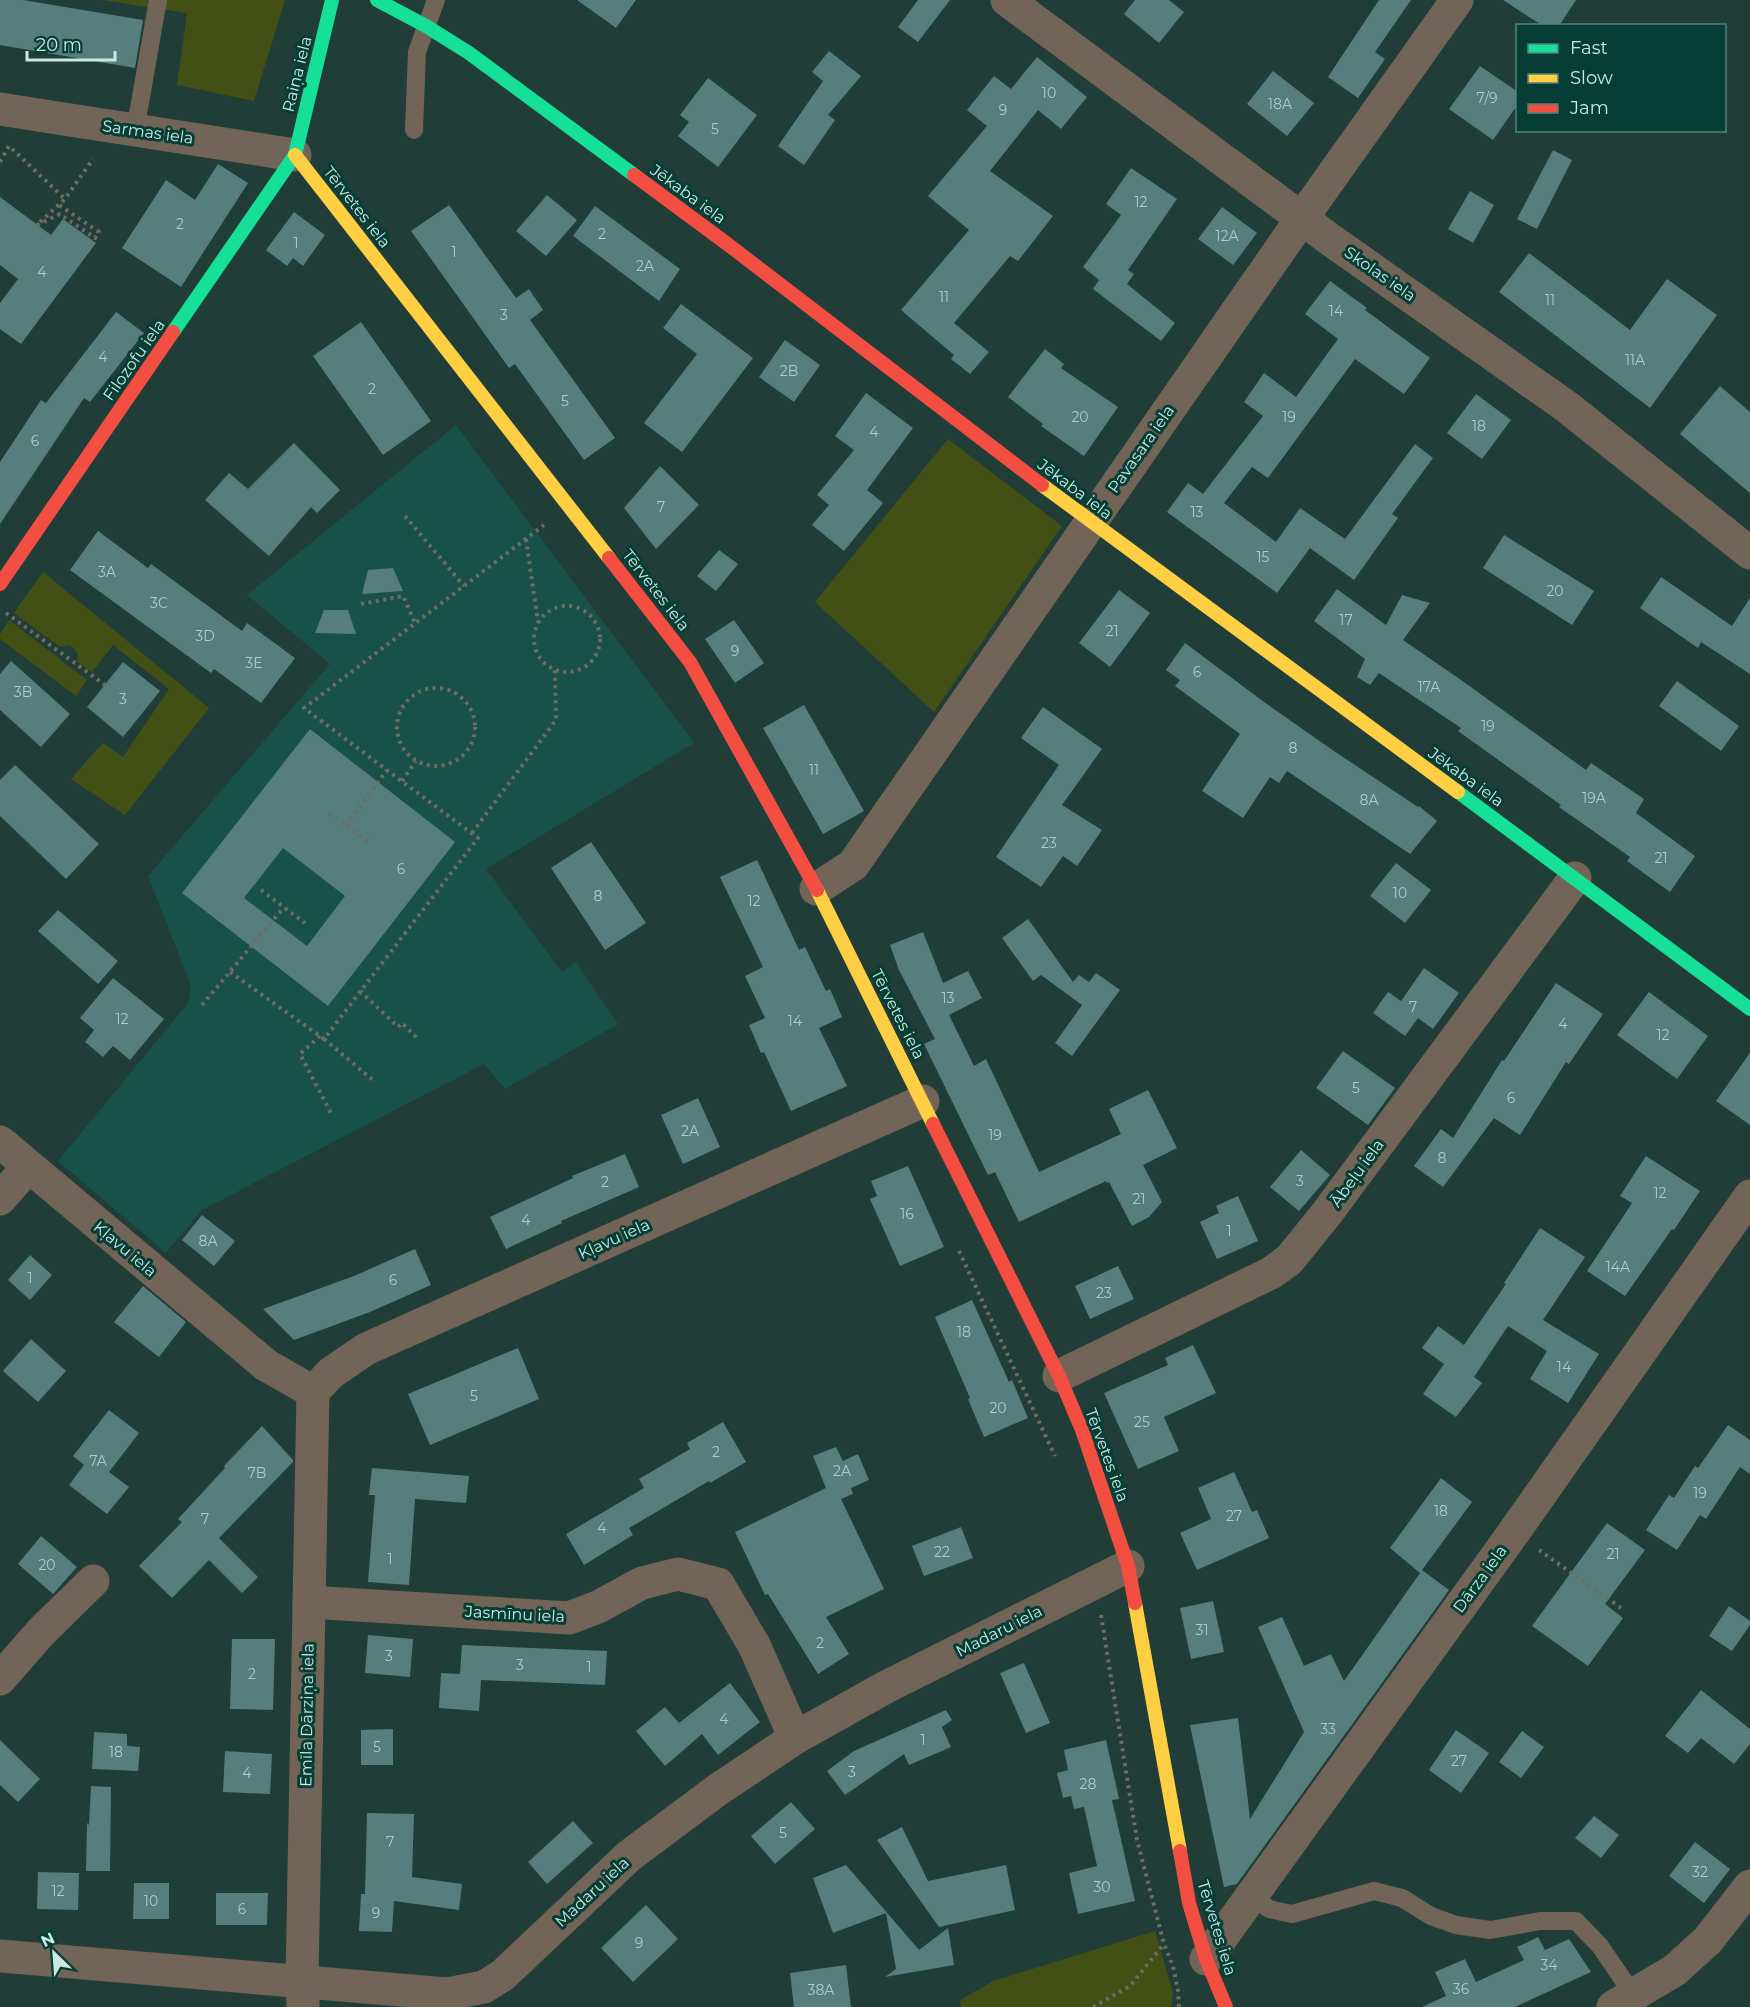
<svg xmlns="http://www.w3.org/2000/svg" width="1750" height="2007" font-family="Montserrat,sans-serif">
<rect width="100%" height="100%" fill="#213d38"/>
<polygon fill="#175147" points="456,425 694,743 486,869 562,972 576,962 618,1024 505,1089 484,1064 202,1210 166,1253 58,1161 188,1003 191,986 148,876 330,664 247,595"/>
<g fill="#435015">
<polygon points="102,0 285,0 254,101 177,85 187,13"/>
<polygon points="948,439 1062,526 934,712 815,602"/>
<path d="M43,572l166,136 -84,107 -54,-36 32,-36 20,14 46,-68 -56,-44 -21,27 -16,-11c5,-6 -1,-12 -6,-16l-10,2 -46,-34z"/>
<polygon points="9,620 87,680 76,696 0,639 0,634"/>
<polygon points="1155,1931 1173,1992 1171,2007 961,2007 960,2000 993,1981"/>
</g>
<g fill="#567e7d" fill-rule="evenodd">
<polygon points="0,0 23,0 143,20 135,68 0,45"/>
<polygon points="577,0 636,0 616,28"/>
<polygon points="918,0 950,0 918,42 898,27"/>
<polygon points="1135,0 1169,0 1184,12 1159,43 1124,14"/>
<polygon points="1379,0 1411,0 1375,52 1385,59 1358,98 1328,77"/>
<polygon points="1503,0 1576,0 1559,26 1543,26"/>
<polygon points="829,51 861,76 828,115 835,120 804,165 778,146 823,81 812,72"/>
<polygon points="1037,57 1087,97 1061,129 1038,110 990,171 1053,216 1018,261 1010,256 954,323 989,352 970,374 951,359 954,355 901,310 969,230 928,196 987,126 967,110 994,76 1011,89"/>
<polygon points="1480,66 1518,92 1518,104 1493,140 1449,109"/>
<polygon points="1273,71 1314,103 1287,136 1247,104"/>
<polygon points="708,78 757,115 718,167 678,136 689,122 680,115"/>
<polygon points="1553,150 1572,160 1537,229 1517,219"/>
<polygon points="218,164 248,183 181,287 122,248 166,180 195,200"/>
<polygon points="1131,168 1177,199 1128,270 1134,274 1127,284 1175,323 1161,341 1093,289 1099,280 1083,267 1121,215 1106,204"/>
<polygon points="1470,191 1494,205 1473,243 1448,229"/>
<polygon points="547,195 577,220 546,256 516,231"/>
<polygon points="0,197 51,235 63,219 96,243 21,344 0,329 0,303 18,279 0,265"/>
<polygon points="449,205 516,298 529,289 543,310 530,320 615,438 584,460 515,364 509,368 411,231"/>
<polygon points="595,206 680,269 659,301 573,236"/>
<polygon points="1222,207 1257,233 1233,265 1198,239"/>
<polygon points="294,212 325,235 303,266 293,258 287,266 266,250"/>
<polygon points="1529,253 1630,330 1667,279 1717,315 1650,408 1499,292"/>
<polygon points="1330,281 1367,308 1365,310 1430,358 1404,394 1355,359 1268,478 1252,467 1224,503 1276,542 1300,508 1345,539 1415,444 1433,458 1392,514 1398,518 1354,580 1310,548 1277,593 1167,512 1188,483 1203,494 1263,416 1244,402 1264,373 1296,397 1338,339 1305,314"/>
<polygon points="681,304 753,358 682,452 644,423 697,354 663,328"/>
<polygon points="116,312 144,333 90,402 84,398 0,524 0,462 41,400 46,403"/>
<polygon points="361,322 431,421 383,455 313,356"/>
<polygon points="785,340 820,365 794,402 759,377"/>
<polygon points="1045,349 1064,364 1061,368 1118,407 1084,456 1041,426 1043,424 1008,397"/>
<polygon points="1720,386 1750,412 1750,493 1680,434"/>
<polygon points="866,393 913,428 867,490 883,503 844,551 812,525 829,505 817,495 854,450 835,436"/>
<polygon points="1476,394 1511,420 1482,459 1447,433"/>
<polygon points="294,443 340,490 317,513 311,507 269,556 205,500 229,473 248,489"/>
<polygon points="660,466 699,505 656,549 624,508"/>
<polygon points="98,531 148,568 151,564 242,631 247,623 295,658 261,703 214,669 211,673 70,570"/>
<polygon points="1504,535 1594,591 1572,625 1483,568"/>
<polygon points="719,550 738,564 716,591 697,576"/>
<polygon points="393,568 403,591 362,594 368,570"/>
<polygon points="1661,577 1732,626 1750,598 1750,674 1701,642 1698,648 1640,608"/>
<polygon points="1337,589 1386,625 1402,595 1430,603 1403,640 1461,680 1586,770 1591,763 1644,799 1636,813 1695,856 1670,892 1627,861 1630,857 1559,807 1561,805 1458,731 1461,728 1379,673 1370,685 1357,677 1365,659 1314,621"/>
<polygon points="1119,590 1150,613 1110,667 1079,643"/>
<polygon points="324,610 348,610 356,634 315,633"/>
<polygon points="734,620 764,663 735,683 705,639"/>
<polygon points="1185,643 1264,702 1331,749 1418,807 1419,806 1437,821 1410,854 1287,771 1279,783 1270,777 1243,818 1202,791 1240,734 1175,686 1180,680 1166,670"/>
<polygon points="11,661 70,714 41,747 0,710 0,674"/>
<polygon points="123,662 160,691 123,737 87,707"/>
<polygon points="1677,681 1739,726 1721,751 1659,706"/>
<polygon points="804,705 864,811 823,834 763,728"/>
<polygon points="1043,707 1102,749 1062,805 1102,830 1077,866 1063,856 1041,887 996,857 1059,765 1021,738"/>
<path d="M310,729l145,113 -127,164 -146,-113zM283,848l62,48 -38,50 -63,-48z"/>
<polygon points="15,765 99,844 66,879 0,816 0,780"/>
<polygon points="591,842 646,923 605,950 551,868"/>
<polygon points="757,860 799,950 805,947 826,991 830,989 842,1017 819,1028 847,1086 791,1111 764,1052 761,1053 749,1025 765,1018 745,976 763,967 720,877"/>
<polygon points="1396,863 1431,890 1405,923 1370,896"/>
<polygon points="58,910 118,961 98,984 38,931"/>
<polygon points="1028,919 1073,982 1079,975 1089,982 1096,973 1120,990 1072,1056 1055,1043 1082,1005 1041,975 1033,981 1002,938"/>
<polygon points="923,932 943,983 968,971 982,998 949,1015 974,1066 986,1059 1039,1172 1121,1134 1109,1109 1148,1090 1177,1148 1143,1165 1162,1202 1149,1217 1132,1226 1109,1182 1107,1183 1106,1181 1019,1222 995,1172 988,1175 924,1044 935,1039 899,970 890,945"/>
<polygon points="1424,968 1459,993 1433,1029 1418,1018 1405,1036 1373,1013 1388,992 1401,1001"/>
<polygon points="113,978 164,1019 130,1060 113,1046 103,1057 85,1042 94,1030 80,1018"/>
<polygon points="1556,983 1603,1014 1569,1064 1566,1062 1520,1135 1494,1118 1443,1187 1414,1166 1441,1129 1453,1138 1502,1060 1504,1061"/>
<polygon points="1649,992 1708,1036 1677,1079 1617,1035"/>
<polygon points="1343,1051 1395,1088 1368,1125 1316,1088"/>
<polygon points="1750,1053 1750,1125 1716,1101"/>
<polygon points="698,1098 720,1147 683,1164 661,1115"/>
<polygon points="1301,1150 1330,1175 1299,1211 1270,1187"/>
<polygon points="625,1154 639,1187 561,1221 562,1223 506,1249 490,1217 573,1178 572,1176"/>
<polygon points="1646,1156 1700,1191 1674,1230 1672,1229 1625,1296 1587,1271 1632,1203 1620,1196"/>
<polygon points="908,1166 944,1247 900,1266 870,1199 877,1196 871,1181"/>
<polygon points="1238,1196 1258,1241 1217,1259 1200,1222 1219,1213 1216,1206"/>
<polygon points="202,1215 235,1241 214,1266 182,1240"/>
<polygon points="1540,1228 1585,1257 1543,1320 1599,1354 1568,1403 1530,1379 1547,1351 1508,1326 1474,1377 1482,1383 1456,1417 1423,1394 1444,1364 1422,1348 1438,1326 1464,1345 1506,1284 1504,1283"/>
<polygon points="415,1249 431,1285 370,1312 294,1340 263,1309 354,1276"/>
<polygon points="30,1255 52,1275 30,1300 8,1280"/>
<polygon points="1118,1266 1134,1299 1090,1319 1075,1286"/>
<polygon points="143,1286 186,1322 159,1357 114,1322"/>
<polygon points="972,1300 1009,1382 1012,1380 1028,1418 984,1437 968,1399 970,1398 935,1317"/>
<polygon points="31,1339 66,1371 38,1402 3,1371"/>
<polygon points="1193,1345 1216,1393 1164,1417 1179,1451 1138,1469 1104,1393 1168,1365 1165,1358"/>
<polygon points="518,1348 539,1399 430,1445 408,1394"/>
<polygon points="109,1410 139,1433 109,1472 129,1487 107,1514 69,1485 84,1465 73,1456"/>
<polygon points="723,1422 746,1462 710,1483 709,1481 629,1528 633,1535 584,1565 566,1534 644,1488 639,1479 690,1449 687,1443"/>
<polygon points="1728,1425 1750,1440 1750,1474 1740,1467 1706,1519 1700,1515 1677,1550 1646,1530 1669,1495 1674,1498 1695,1466 1698,1468"/>
<polygon points="262,1426 293,1460 293,1462 219,1538 258,1577 242,1593 209,1560 172,1598 139,1566 182,1522 178,1519 225,1468 224,1466"/>
<polygon points="836,1447 843,1461 858,1454 869,1480 851,1488 853,1494 841,1499 884,1589 826,1617 849,1654 818,1674 768,1594 765,1595 735,1532 826,1488 813,1456"/>
<polygon points="372,1468 469,1476 466,1503 415,1499 409,1585 368,1582 375,1495 369,1495"/>
<polygon points="1234,1472 1252,1512 1257,1510 1269,1538 1197,1570 1180,1533 1211,1519 1198,1488"/>
<polygon points="1441,1478 1472,1502 1422,1570 1449,1590 1237,1884 1224,1887 1190,1725 1238,1718 1250,1819 1304,1732 1258,1627 1282,1617 1304,1666 1331,1654 1344,1681 1420,1573 1390,1548"/>
<polygon points="1607,1523 1645,1550 1605,1604 1623,1618 1588,1666 1532,1626"/>
<polygon points="961,1527 973,1558 924,1576 912,1546"/>
<polygon points="41,1536 77,1567 53,1594 18,1564"/>
<polygon points="1213,1601 1224,1652 1191,1659 1180,1608"/>
<polygon points="1729,1606 1750,1621 1750,1625 1732,1651 1709,1636"/>
<polygon points="368,1635 413,1639 410,1677 365,1673"/>
<polygon points="232,1639 275,1639 273,1710 230,1709"/>
<polygon points="462,1645 607,1651 605,1685 481,1680 479,1711 439,1708 441,1673 460,1674"/>
<polygon points="1024,1663 1050,1723 1026,1733 1000,1673"/>
<polygon points="730,1683 760,1722 718,1755 702,1734 665,1766 636,1731 665,1707 679,1723"/>
<polygon points="1701,1690 1750,1729 1750,1744 1734,1764 1701,1738 1688,1753 1665,1736"/>
<polygon points="946,1710 952,1720 942,1727 951,1747 909,1765 904,1754 845,1795 827,1771 854,1751"/>
<polygon points="393,1729 393,1765 361,1765 361,1730"/>
<polygon points="1456,1730 1489,1753 1461,1793 1429,1770"/>
<polygon points="1522,1731 1544,1747 1521,1778 1499,1762"/>
<polygon points="94,1732 127,1734 127,1746 140,1747 138,1771 92,1769"/>
<polygon points="0,1740 40,1779 18,1802 0,1785"/>
<polygon points="1106,1740 1119,1799 1112,1800 1135,1901 1078,1914 1069,1873 1097,1866 1084,1807 1074,1809 1071,1796 1063,1798 1057,1773 1068,1770 1064,1750"/>
<polygon points="225,1751 272,1754 270,1794 223,1792"/>
<polygon points="91,1786 111,1787 110,1871 86,1871 87,1823 89,1825"/>
<polygon points="791,1802 815,1829 775,1864 751,1836"/>
<polygon points="367,1813 414,1814 412,1877 462,1884 459,1910 394,1901 392,1932 359,1931 361,1894 365,1894"/>
<polygon points="1594,1816 1619,1835 1601,1858 1575,1838"/>
<polygon points="573,1821 593,1843 547,1884 528,1862"/>
<polygon points="902,1827 928,1881 1006,1865 1015,1910 939,1927 877,1840"/>
<polygon points="1695,1842 1730,1869 1704,1903 1669,1876"/>
<polygon points="846,1865 919,1950 948,1928 954,1965 885,1977 896,1969 886,1913 833,1933 813,1878"/>
<polygon points="38,1872 79,1873 78,1910 37,1909"/>
<polygon points="134,1883 169,1883 169,1919 133,1919"/>
<polygon points="216,1893 268,1893 267,1925 216,1925"/>
<polygon points="646,1905 678,1939 633,1982 601,1948"/>
<polygon points="1538,1937 1545,1950 1569,1939 1591,1972 1515,2007 1422,2007 1446,1996 1435,1972 1465,1959 1476,1982 1524,1960 1517,1947"/>
<polygon points="846,1965 851,2007 794,2007 790,1973"/>
</g>
<g fill="none" stroke-linecap="round" stroke-linejoin="round">
<g stroke="#6e6d62" stroke-width="4" stroke-dasharray="3 4.5" stroke-linecap="butt">
<polyline points="0,162 9,146 65,199"/>
<polyline points="40,222 65,199 93,159"/>
<polyline points="37,225 60,214 95,238 99,232 59,205"/>
<polyline points="405,516 464,586"/>
<polyline points="526,539 538,622"/>
<polyline points="361,604 403,596 415,623"/>
<circle cx="567" cy="639" r="33"/>
<polyline points="6,613 105,685"/>
<circle cx="436" cy="727" r="39"/>
<polyline points="402,781 416,761"/>
<polyline points="329,813 370,843"/>
<polyline points="346,826 387,770"/>
<polyline points="472,833 556,720 555,670"/>
<polyline points="261,890 305,923"/>
<polyline points="230,972 324,1039 478,838 304,708 544,525"/>
<polyline points="360,991 398,1027 402,1023 419,1040"/>
<polyline points="202,1005 284,907"/>
<polyline points="320,1036 300,1054 332,1115"/>
<polyline points="324,1039 374,1081"/>
<polyline points="959,1251 1055,1456"/>
<polyline points="1539,1550 1621,1608"/>
<polyline points="1101,1615 1137,1840 1164,1944 1173,1966 1178,1991 1179,2007"/>
<polyline points="1093,2007 1130,1986 1164,1944"/>
</g>
<g stroke="#726557" stroke-width="18">
<polyline points="414,130 417,52 436,0"/>
<polyline points="135,131 158,0"/>
<polyline points="1251,1896 1269,1909 1292,1914 1374,1891 1402,1898 1431,1916 1456,1925 1490,1930 1540,1921 1576,1921 1600,1946 1634,1996"/>
</g>
<g stroke="#726557" stroke-width="33">
<polyline points="1007,0 1328,238 1567,407 1750,553"/>
<polyline points="0,109 295,155"/>
<polyline points="816,889 853,865 1302,218 1457,0"/>
<polyline points="0,1142 266,1365 313,1392"/>
<polyline points="0,1199 28,1167"/>
<polyline points="1059,1376 1271,1273 1289,1260 1327,1213 1575,878"/>
<polyline points="309,1602 569,1618 598,1607 642,1583 678,1574 718,1584 754,1645 795,1738"/>
<polyline points="0,1679 41,1632 93,1581"/>
<polyline points="0,1956 447,1994 484,1987 503,1975 629,1856 716,1791 795,1738 886,1687 1128,1566"/>
<polyline points="1206,1959 1514,1532 1750,1196"/>
<polyline points="303,2007 302,1980 313,1392 331,1373 366,1349 923,1101"/>
<polyline points="1613,2007 1675,1970 1708,1940 1750,1886"/>
</g>
<g stroke="#16e098" stroke-width="14">
<polyline points="377,0 426,26 469,53 634,175"/>
<polyline points="173,332 295,155 332,0"/>
<polyline points="1458,792 1750,1009"/>
</g>
<g stroke="#ffcf43" stroke-width="14">
<polyline points="295,155 609,558"/>
<polyline points="1042,485 1458,792"/>
<polyline points="817,890 933,1124"/>
<polyline points="1135,1603 1180,1851"/>
</g>
<g stroke="#f24e42" stroke-width="14">
<polyline points="634,175 726,243 1042,485"/>
<polyline points="609,558 690,662 817,890"/>
<polyline points="0,584 173,332"/>
<polyline points="933,1124 1059,1376 1082,1430 1128,1566 1135,1603"/>
<polyline points="1180,1851 1189,1903 1206,1959 1226,2007"/>
</g>
</g>
<g text-anchor="middle" dominant-baseline="central" stroke-width="6" stroke-linejoin="round" paint-order="stroke">
<g font-size="14" fill="#accec8">
<text x="1049" y="93">10</text>
<text x="1487" y="98">7/9</text>
<text x="1280" y="104">18A</text>
<text x="1003" y="110">9</text>
<text x="715" y="129">5</text>
<text x="1141" y="202">12</text>
<text x="180" y="224">2</text>
<text x="602" y="234">2</text>
<text x="1227" y="236">12A</text>
<text x="296" y="243">1</text>
<text x="454" y="252">1</text>
<text x="645" y="266">2A</text>
<text x="42" y="272">4</text>
<text x="944" y="297">11</text>
<text x="1550" y="300">11</text>
<text x="1336" y="311">14</text>
<text x="504" y="315">3</text>
<text x="103" y="357">4</text>
<text x="1635" y="360">11A</text>
<text x="789" y="371">2B</text>
<text x="372" y="389">2</text>
<text x="565" y="401">5</text>
<text x="1080" y="417">20</text>
<text x="1289" y="417">19</text>
<text x="1479" y="426">18</text>
<text x="874" y="432">4</text>
<text x="35" y="441">6</text>
<text x="661" y="507">7</text>
<text x="1197" y="512">13</text>
<text x="1263" y="557">15</text>
<text x="107" y="572">3A</text>
<text x="1555" y="591">20</text>
<text x="159" y="603">3C</text>
<text x="1346" y="620">17</text>
<text x="1112" y="631">21</text>
<text x="205" y="636">3D</text>
<text x="735" y="651">9</text>
<text x="254" y="663">3E</text>
<text x="1197" y="672">6</text>
<text x="1429" y="687">17A</text>
<text x="23" y="692">3B</text>
<text x="123" y="699">3</text>
<text x="1488" y="726">19</text>
<text x="1293" y="748">8</text>
<text x="814" y="770">11</text>
<text x="1594" y="798">19A</text>
<text x="1369" y="800">8A</text>
<text x="1049" y="843">23</text>
<text x="1661" y="858">21</text>
<text x="401" y="869">6</text>
<text x="1400" y="893">10</text>
<text x="598" y="896">8</text>
<text x="754" y="901">12</text>
<text x="948" y="998">13</text>
<text x="1413" y="1007">7</text>
<text x="122" y="1019">12</text>
<text x="795" y="1021">14</text>
<text x="1563" y="1024">4</text>
<text x="1663" y="1035">12</text>
<text x="1356" y="1088">5</text>
<text x="1511" y="1098">6</text>
<text x="690" y="1131">2A</text>
<text x="995" y="1135">19</text>
<text x="1442" y="1158">8</text>
<text x="1300" y="1181">3</text>
<text x="605" y="1182">2</text>
<text x="1660" y="1193">12</text>
<text x="1139" y="1199">21</text>
<text x="907" y="1214">16</text>
<text x="526" y="1220">4</text>
<text x="1229" y="1231">1</text>
<text x="208" y="1241">8A</text>
<text x="1618" y="1267">14A</text>
<text x="30" y="1278">1</text>
<text x="393" y="1280">6</text>
<text x="1104" y="1293">23</text>
<text x="964" y="1332">18</text>
<text x="1564" y="1367">14</text>
<text x="474" y="1396">5</text>
<text x="998" y="1408">20</text>
<text x="1142" y="1422">25</text>
<text x="716" y="1452">2</text>
<text x="98" y="1461">7A</text>
<text x="842" y="1471">2A</text>
<text x="257" y="1473">7B</text>
<text x="1700" y="1493">19</text>
<text x="1441" y="1511">18</text>
<text x="1234" y="1516">27</text>
<text x="205" y="1519">7</text>
<text x="602" y="1528">4</text>
<text x="942" y="1552">22</text>
<text x="1613" y="1554">21</text>
<text x="390" y="1559">1</text>
<text x="47" y="1565">20</text>
<text x="1202" y="1630">31</text>
<text x="820" y="1643">2</text>
<text x="389" y="1656">3</text>
<text x="520" y="1665">3</text>
<text x="589" y="1667">1</text>
<text x="252" y="1674">2</text>
<text x="724" y="1719">4</text>
<text x="1328" y="1729">33</text>
<text x="923" y="1740">1</text>
<text x="377" y="1747">5</text>
<text x="116" y="1752">18</text>
<text x="1459" y="1761">27</text>
<text x="852" y="1772">3</text>
<text x="247" y="1773">4</text>
<text x="1088" y="1784">28</text>
<text x="783" y="1833">5</text>
<text x="390" y="1842">7</text>
<text x="1700" y="1872">32</text>
<text x="1102" y="1887">30</text>
<text x="58" y="1891">12</text>
<text x="151" y="1901">10</text>
<text x="242" y="1909">6</text>
<text x="376" y="1913">9</text>
<text x="639" y="1943">9</text>
<text x="1549" y="1965">34</text>
<text x="1461" y="1989">36</text>
<text x="821" y="1990">38A</text>
</g>
<g font-size="16" fill="#c9e9e1" stroke="#063e35">
<text transform="translate(297 74) rotate(-76)">Raiņa iela</text>
<text transform="translate(148 132) rotate(8)">Sarmas iela</text>
<text transform="translate(688 194) rotate(36)">Jēkaba iela</text>
<text transform="translate(357 207) rotate(52)">Tērvetes iela</text>
<text transform="translate(1380 274) rotate(35)">Skolas iela</text>
<text transform="translate(134 360) rotate(-55)">Filozofu iela</text>
<text transform="translate(1141 449) rotate(-55)">Pavasara iela</text>
<text transform="translate(1075 489) rotate(37)">Jēkaba iela</text>
<text transform="translate(656 590) rotate(52)">Tērvetes iela</text>
<text transform="translate(1466 777) rotate(36)">Jēkaba iela</text>
<text transform="translate(898 1014) rotate(63)">Tērvetes iela</text>
<text transform="translate(1357 1173) rotate(-54)">Ābeļu iela</text>
<text transform="translate(614 1239) rotate(-24)">Kļavu iela</text>
<text transform="translate(125 1249) rotate(40)">Kļavu iela</text>
<text transform="translate(1107 1455) rotate(70)">Tērvetes iela</text>
<text transform="translate(1480 1579) rotate(-54)">Dārza iela</text>
<text transform="translate(515 1614) rotate(3)">Jasmīnu iela</text>
<text transform="translate(999 1631) rotate(-27)">Madaru iela</text>
<text transform="translate(307 1715) rotate(-89)">Emīla Dārziņa iela</text>
<text transform="translate(592 1892) rotate(-43)">Madaru iela</text>
<text transform="translate(1217 1928) rotate(73)">Tērvetes iela</text>
</g>
</g>
<rect x="1516" y="24" width="210" height="108" fill="#063e35" stroke="#54827a" stroke-width="1.5"/>
<rect x="1528" y="44" width="30" height="9" fill="#16e098" stroke="#54827a" stroke-width="1.5"/>
<text x="1570" y="54" font-size="18" fill="#c9e9e1">Fast</text>
<rect x="1528" y="74" width="30" height="9" fill="#ffcf43" stroke="#54827a" stroke-width="1.5"/>
<text x="1570" y="84" font-size="18" fill="#c9e9e1">Slow</text>
<rect x="1528" y="104" width="30" height="9" fill="#f24e42" stroke="#54827a" stroke-width="1.5"/>
<text x="1570" y="114" font-size="18" fill="#c9e9e1">Jam</text>
<g transform="translate(54 1953) rotate(335)" stroke="#063e35" stroke-width="4.5" paint-order="stroke">
<path d="M0-4.5L10 22L0 15L-10 22Z" fill="#c9e9e1"/>
<text y="-9" font-size="16" font-weight="bold" text-anchor="middle" fill="#c9e9e1">N</text>
</g>
<path d="M27 51v9h88v-9" fill="none" stroke="#c9e9e1" stroke-width="3"/>
<text x="36" y="51" font-size="18" fill="#c9e9e1" stroke="#063e35" stroke-width="4.5" paint-order="stroke">20 m</text>
</svg>
